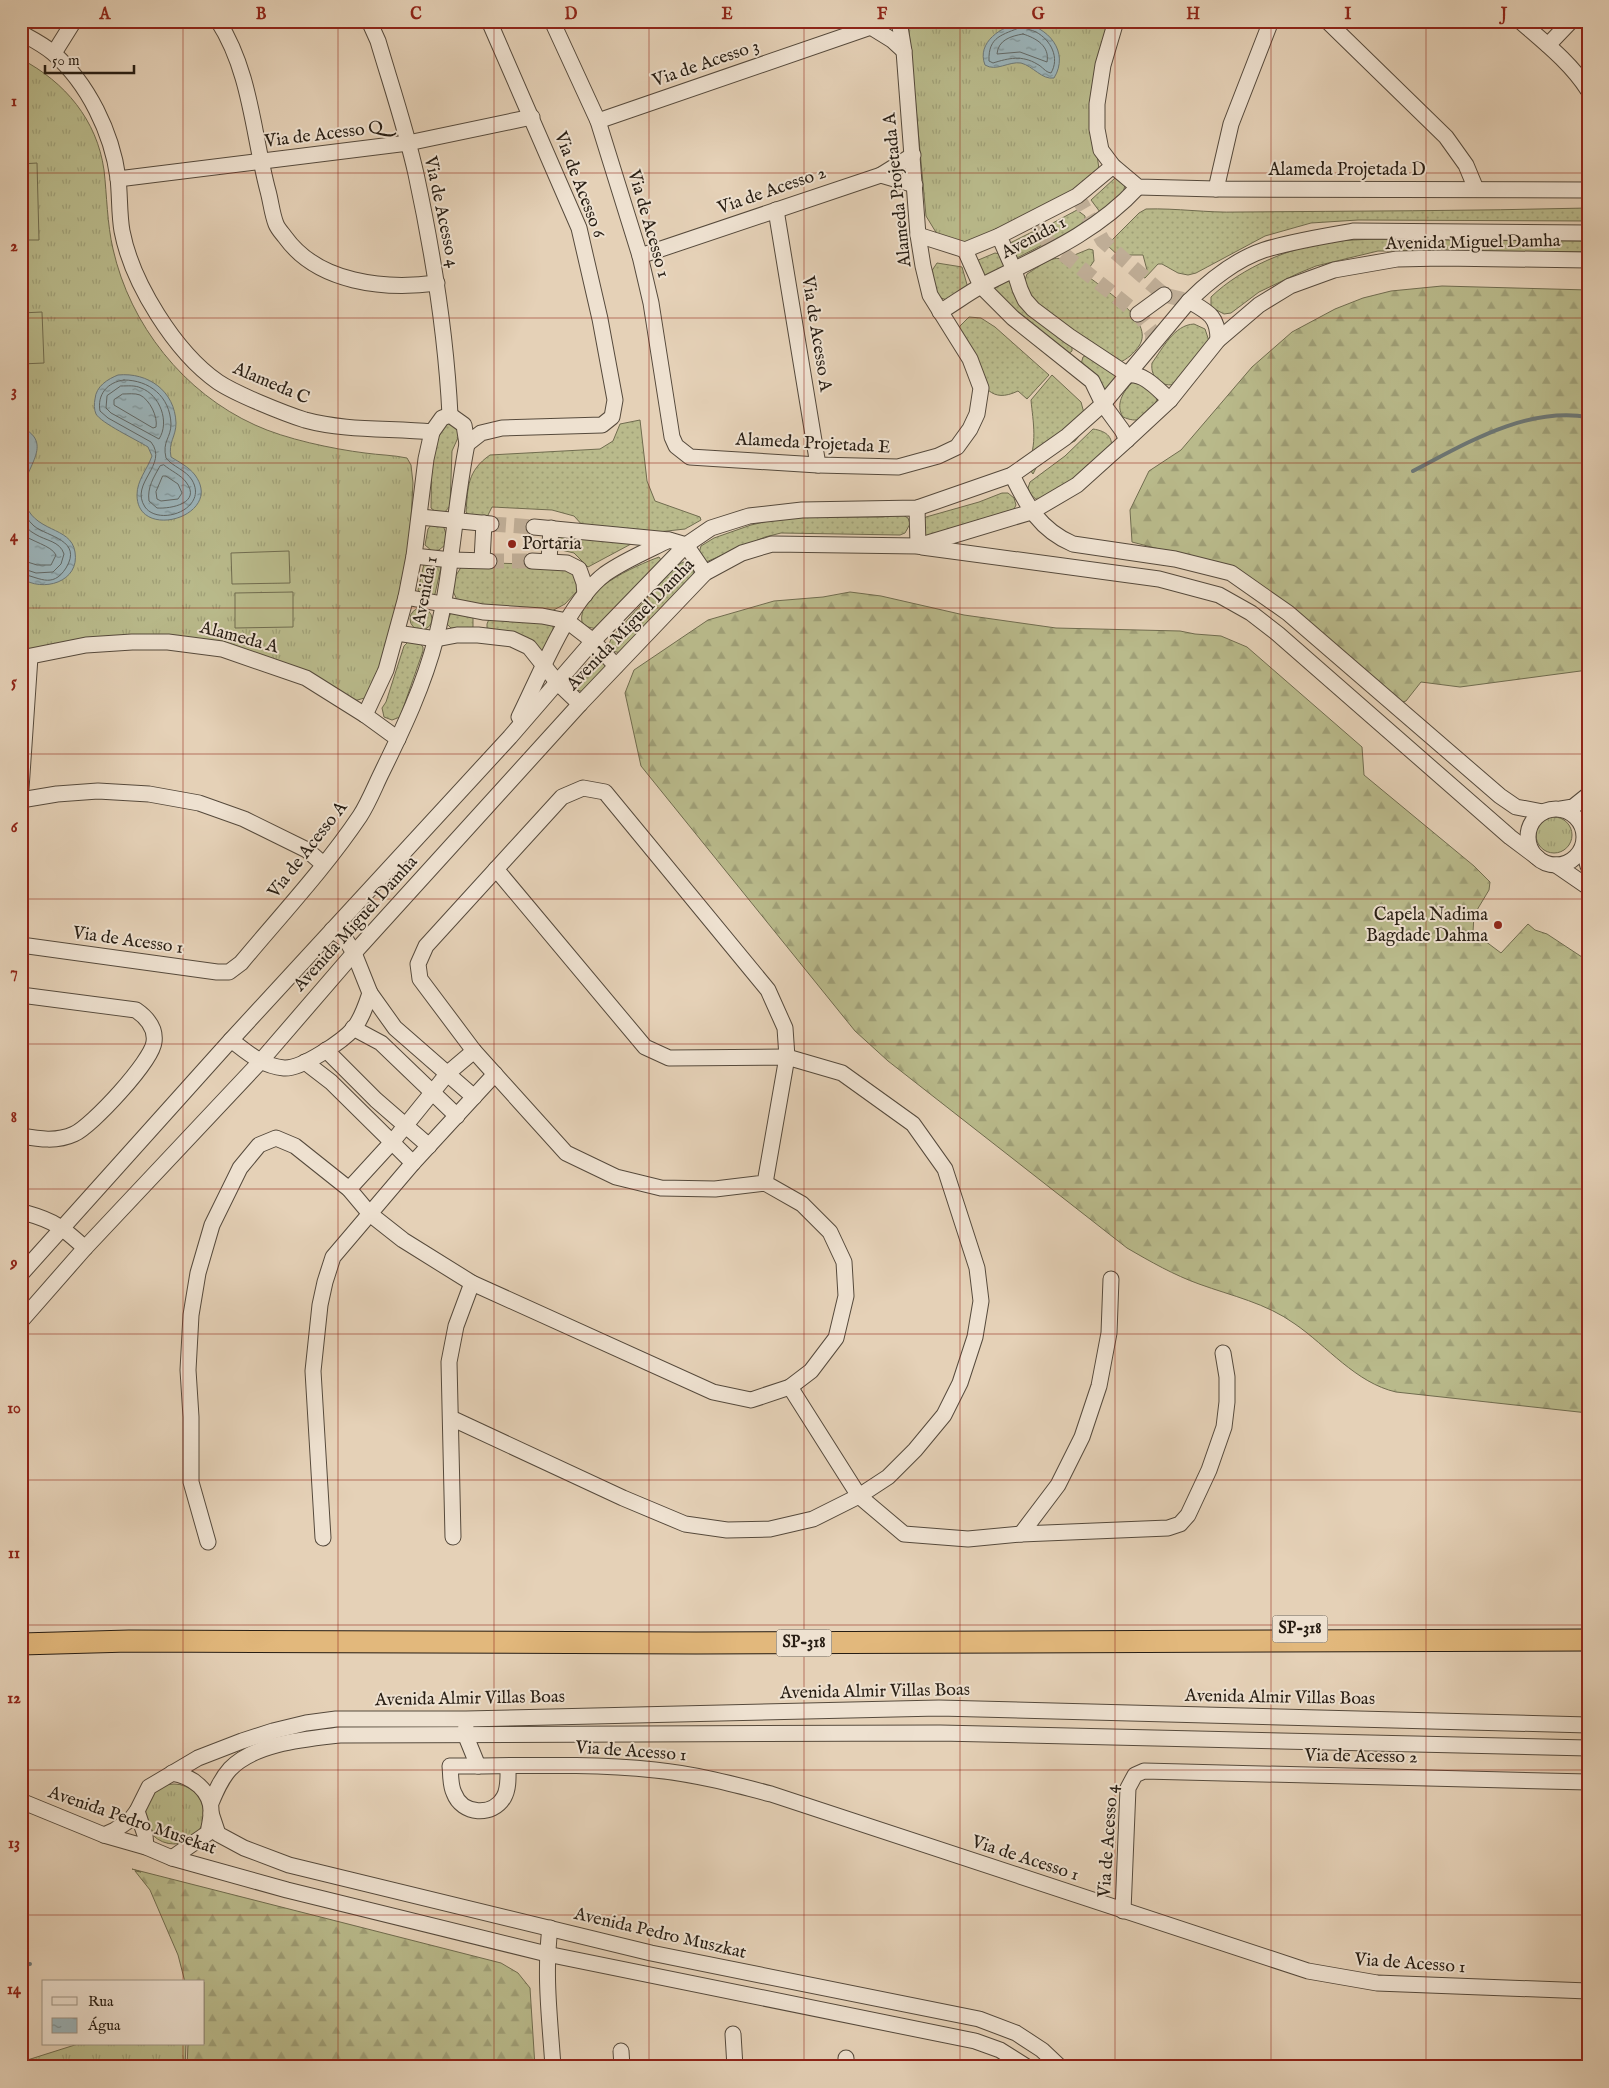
<svg xmlns="http://www.w3.org/2000/svg" width="1609" height="2088" font-family="'IM FELL English',serif">
<defs>
<pattern id="grass-tufts" width="24" height="20" patternUnits="userSpaceOnUse" patternTransform="scale(1.25)"><rect width="24" height="20" fill="#b9ba8b"/><path d="M3 7l-1-3M5 7V3M7 7l1-3M15 17l-1-3M17 17v-4M19 17l1-3" fill="none" stroke="#9f9f77"/></pattern>
<pattern id="forest-firs" width="22" height="20" patternUnits="userSpaceOnUse" patternTransform="scale(1.25)"><rect width="22" height="20" fill="#b9ba8b"/><path d="M5 1l3.5 6h-7zM16 11l3.5 6h-7z" fill="#9f9f77"/></pattern>
<pattern id="garden-dots" width="8" height="8" patternUnits="userSpaceOnUse" patternTransform="scale(1.25)"><rect width="8" height="8" fill="#b9ba8b"/><path d="M2 2h.1M6 6h.1" fill="none" stroke="#9f9f77" stroke-width="1.8" stroke-linecap="round"/></pattern>
<pattern id="water-ripples" width="26" height="14" patternUnits="userSpaceOnUse" patternTransform="scale(1.25)"><rect width="26" height="14" fill="#9bb4ba"/><path d="M2 4q2-2 4 0t4 0M15 11q2-2 4 0t4 0" fill="none" stroke="#7e9296"/></pattern>
</defs>
<rect width="100%" height="100%" fill="#e5d1b7"/>
<filter id="stains"><feTurbulence type="fractalNoise" baseFrequency=".004" numOctaves="4"/><feColorMatrix values="0 0 0 0 .2 0 0 0 0 .09 0 0 0 0 .02 0 0 0 .5 -.17"/></filter>
<radialGradient id="worn" r=".72"><stop offset=".6" stop-color="#630" stop-opacity="0"/><stop offset="1" stop-color="#630" stop-opacity=".3"/></radialGradient>
<g fill="url(#grass-tufts)" stroke="#706c4f">
<polygon points="908,21 1110,21 1097,155 1099,169 1091,182 969,246 937,234 926,216"/>
<path d="M21,59c44,23 76,61 83,111 3,26 3,53 9,79 17,76 71,144 142,176 30,14 78,24 110,28 14,2 28,2 42,5l4,7 2,18 -3,54 -21,111 -21,49 -14,4 -151,-59 -182,12z"/>
<polygon points="424,564 439,564 441,567 435,594 432,596 420,593 418,590"/>
<circle cx="1554" cy="835" r="18"/>
<circle cx="174" cy="1814" r="30"/>
<polygon points="78,2044 186,2044 185,2067 21,2067 21,2062"/>
</g>
<g fill="url(#forest-firs)" stroke="#706c4f">
<polygon points="1442,286 1588,290 1588,670 1460,687 1421,682 1406,701 1396,704 1240,570 1132,542 1130,510 1149,471 1181,450 1252,367 1292,332 1335,309 1363,298 1391,291"/>
<path d="M850,592l31,4 83,19 92,13 124,3 15,3 26,2 26,11 115,100 2,28 110,91 16,16 -1,8 -15,25 -1,17 28,21 27,-29 7,6 12,4 41,27v452l-192,-21c-40,-9 -69,-46 -101,-68 -29,-21 -63,-28 -96,-40 -25,-9 -48,-22 -72,-36l-239,-187 -33,-30 -214,-265 -16,-73 9,-23 74,-50 66,-19 49,-4z"/>
<polygon points="132,1869 501,1963 518,1973 530,1988 535,2067 187,2067 188,2044 204,2044 204,1982 185,1982 178,1955 150,1890 135,1871 141,1872"/>
</g>
<g fill="url(#garden-dots)" stroke="#706c4f">
<polygon points="1115,178 1119,178 1125,185 1123,193 1100,212 1091,200"/>
<path d="M1588,208v13l-230,-1 -47,3 -46,13 -69,37 -8,2 -10,-2 -16,-9h-4l-13,14 -3,-1 5,-7 -4,-15h-16l-4,5 -16,-15 32,-32 7,-4c31,-1 61,4 92,3 116,-1 233,-1 350,-4z"/>
<polygon points="1077,210 1085,216 1085,224 1056,240 1048,236 1046,231 1049,225"/>
<polygon points="1038,229 1044,244 1017,258 1011,257 1010,243"/>
<path d="M1373,239l215,2v11l-210,-1 -62,15 -17,7 -40,19 -28,21 -7,1 -13,-7v-10c31,-30 80,-50 123,-56 12,-1 26,-1 39,-2z"/>
<path d="M1089,249l4,1 1,11 -9,13c17,14 71,47 54,72 -6,8 -11,13 -21,17l-88,-62 -6,-18 3,-9c15,-9 28,-23 44,-11l1,-7z"/>
<polygon points="995,253 1000,254 1005,261 1004,268 983,277 976,261"/>
<polygon points="937,263 962,267 968,288 950,301 938,297 931,272"/>
<polygon points="1007,281 1010,281 1072,347 1072,351 1067,355 992,290"/>
<path d="M969,317l12,1 14,9 54,48 -22,24 -9,-8c-27,13 -35,-5 -45,-25 -6,-11 -11,-22 -17,-33l4,-7z"/>
<path d="M1194,324l11,5 4,12 -33,43c-14,4 -26,-6 -24,-21 11,-15 22,-38 42,-39z"/>
<polygon points="1087,355 1119,378 1105,390 1102,389 1081,364 1083,357"/>
<path d="M1052,375l29,27 3,11 -2,19 -7,9 -15,7 -23,18 -4,8 -6,-8c11,-21 6,-44 4,-66z"/>
<path d="M1133,382h8l16,15c0,5 -2,7 -5,11 -8,12 -15,15 -29,9 -8,-12 0,-26 10,-35z"/>
<polygon points="445,419 461,431 452,451 450,506 444,513 436,512 431,508 432,447"/>
<path d="M640,420l7,61 8,20 45,16 1,3 -16,9 -27,3 -74,-5 -10,-11 -22,-6 -60,-3 -7,14 -12,-3 -7,-6c2,-25 1,-41 24,-57l110,-6 13,-8 7,-17z"/>
<path d="M1093,429c14,2 22,9 17,23l-66,48c-9,1 -13,-4 -16,-12l2,-6 35,-26z"/>
<polygon points="1002,493 1008,493 1014,498 1016,505 1014,509 926,537 922,534 921,521 926,517 979,502"/>
<polygon points="901,514 908,518 910,524 905,533 900,535 781,533 765,537 706,562 699,553 701,546 714,538 751,525 786,517 883,517"/>
<polygon points="431,525 443,525 446,534 445,545 439,550 432,551 425,545 428,529"/>
<polygon points="560,533 632,540 631,544 588,567 574,553 557,549"/>
<path d="M659,557l2,3 -64,69 -9,-2 -6,-4c-6,-32 53,-57 77,-66z"/>
<path d="M477,561c32,5 65,0 96,8l5,21 -13,14 -17,9 -76,-3 -15,-10 -4,-9 2,-14 5,-8 7,-7z"/>
<polygon points="683,562 692,564 694,574 621,653 612,651 609,644 612,637 675,567"/>
<circle cx="421" cy="619" r="11"/>
<polygon points="451,613 473,617 473,627 470,629 451,628 446,623"/>
<path d="M489,619l61,2c8,9 -1,21 -6,30l-4,1 -53,-23v-5z"/>
<polygon points="409,641 419,642 423,647 423,651 400,717 392,720 384,717 382,708 386,702 404,646"/>
<polygon points="594,657 600,657 606,664 606,668 584,692 577,690 572,685 572,678"/>
</g>
<g fill="#b9ba8b" stroke="#706c4f">
<polygon points="37,163 39,240 21,240 21,164"/>
<polygon points="42,312 44,363 21,364 21,313"/>
<polygon points="289,551 290,583 232,584 231,553"/>
<polygon points="293,592 293,627 235,628 235,593"/>
</g>
<g fill="url(#water-ripples)" stroke="#6d7877">
<path d="M1021,23c27,3 49,29 33,55 -12,2 -21,-12 -33,-15 -12,-2 -25,9 -36,2 -9,-23 17,-39 36,-42z"/>
<path d="M118,375c30,-3 57,16 58,48 0,14 -8,19 -5,34 8,5 18,10 24,18 30,41 -58,67 -58,20 0,-15 10,-25 15,-39l-4,-9c-11,-7 -47,-24 -52,-33 -2,-4 -2,-11 -1,-15 1,-13 13,-20 23,-24z"/>
<path d="M21,427c38,18 -4,45 3,73 9,34 47,25 51,52 5,30 -32,41 -54,26z"/>
</g>
<g fill="none" stroke-linecap="round" stroke-linejoin="round">
<g stroke="#616866" stroke-width="1">
<path d="M1021,27c5,2 11,3 15,5 15,8 24,26 15,41 -6,-1 -8,-6 -14,-9 -15,-9 -28,-6 -44,-1l-4,-2c-1,-25 14,-26 32,-34z"/>
<path d="M1023,34c13,4 27,12 24,28l-27,-10 -23,2c1,-14 14,-18 26,-20z"/>
<path d="M124,380c25,0 46,16 47,44 0,14 -9,17 -5,34 7,9 20,12 26,22 17,29 -33,47 -47,27 -16,-24 24,-42 6,-65l-43,-24 -8,-7c-3,-16 7,-29 24,-31z"/>
<path d="M121,386c7,0 14,-1 20,2 19,7 29,34 18,51l-48,-26 -5,-5 1,-12z"/>
<path d="M123,394c5,0 12,-1 17,1 10,5 18,22 16,32l-3,1 -39,-23v-5z"/>
<path d="M164,465c7,6 17,10 22,17 16,21 -15,27 -29,26l-8,-7c-2,-14 5,-24 11,-35z"/>
<polygon points="163,476 166,476 178,484 182,493 178,499 161,501 157,499 156,492"/>
<path d="M21,506c3,7 7,15 13,20 14,11 49,14 32,42 -14,22 -28,8 -45,6"/>
<path d="M21,520c4,6 8,11 14,14 11,7 25,7 29,20l-3,10 -8,8 -17,1 -15,-5"/>
<path d="M21,533c10,9 30,12 35,22l-5,10h-14l-16,-5"/>
</g>
<g stroke="#6d7877" stroke-width="4">
<path d="M1413,471c54,-28 112,-64 175,-54"/>
<polyline points="21,1965 30,1964"/>
</g>
<g stroke="#bfad96" stroke-width="15" stroke-dasharray="15 8" stroke-linecap="butt">
<polyline points="1077,196 1103,241 1164,295 1189,301"/>
<polyline points="1034,219 1047,241 1138,314 1153,333 1152,345"/>
<polyline points="491,524 534,527"/>
<polyline points="489,561 532,561"/>
</g>
<g stroke="#564a3c" stroke-width="17">
<g id="minor">
<path d="M218,21c33,51 35,114 50,170 3,11 4,23 8,33 2,5 6,9 9,13 33,46 99,53 152,46"/>
<path d="M369,21l9,20c13,44 28,88 38,133 17,79 30,160 34,241"/>
<polyline points="552,21 598,121 640,256 651,303 672,437 676,446 690,457 818,465 898,467 938,456 957,447 970,429 977,414 981,388 970,359 930,295 923,266 918,235 904,51 899,21"/>
<polyline points="1116,21 1103,65 1097,104 1097,129 1101,150 1113,166 1138,187 1216,189 1588,190"/>
<polyline points="1327,21 1446,137 1466,165 1476,189"/>
<path d="M1520,21c24,21 51,42 68,69"/>
<polyline points="871,27 892,40 904,51"/>
<path d="M21,33c11,6 23,12 32,20 35,30 59,80 65,125 2,18 1,36 4,53 10,52 53,121 96,151 18,12 65,31 87,38 40,11 85,8 127,12l10,-14 8,-3 14,10 3,19 14,-11 21,-5 100,-3 10,-8 3,-17 -15,-81 -21,-91 -90,-207"/>
<polyline points="1548,45 1571,21"/>
<polyline points="54,53 74,21"/>
<polyline points="598,121 871,27 881,21"/>
<polyline points="881,175 915,185"/>
<polyline points="118,179 408,143 532,117"/>
<polyline points="1216,189 1231,124 1271,21"/>
<polyline points="776,210 818,465"/>
<polyline points="918,235 965,250 999,236 1077,196 1113,166"/>
<path d="M999,236l15,34 6,19 5,11 8,9 36,27 59,39c17,-2 30,15 42,25"/>
<polyline points="965,250 981,286 1013,318 1092,381 1103,404 1122,430 1127,440"/>
<polyline points="640,256 881,175 913,155"/>
<path d="M1189,301c19,11 29,15 29,39"/>
<path d="M940,312c15,-9 28,-19 43,-27 55,-28 112,-51 155,-98"/>
<polyline points="1138,314 1164,295"/>
<path d="M1012,475c15,31 28,55 61,69l102,15 56,14 57,40 212,183 16,11 27,5"/>
<polyline points="917,508 918,546"/>
<polyline points="420,517 491,524"/>
<polyline points="534,527 669,540 686,545 705,573"/>
<polyline points="922,547 1159,579 1219,595 1251,613 1278,634 1510,837 1538,858"/>
<polyline points="414,556 451,560 489,561"/>
<polyline points="482,560 484,523"/>
<polyline points="532,561 567,563 579,569 584,583 585,595"/>
<polyline points="549,561 551,528"/>
<polyline points="406,597 483,612 542,616 567,621 593,641 616,666"/>
<polyline points="397,633 436,639 457,635 478,635 512,639 529,647 557,682 580,704"/>
<polyline points="21,658 86,645 132,642 168,642 222,649 306,678 365,715 398,739"/>
<polyline points="365,715 386,670 406,597 414,556 426,459 432,432"/>
<path d="M519,717c21,-42 49,-115 86,-143 18,-13 44,-24 64,-34"/>
<polyline points="21,789 30,657"/>
<polyline points="21,800 57,794 98,791 149,794 199,803 244,819 307,850 323,864"/>
<circle cx="1556" cy="837" r="28"/>
<polyline points="1561,809 1573,807 1588,795"/>
<polyline points="1583,847 1588,866"/>
<polyline points="1556,865 1588,887"/>
<path d="M21,945l196,27h12l12,-9c40,-48 84,-95 119,-147 9,-14 15,-30 22,-44 21,-43 42,-87 54,-134 16,-63 18,-129 31,-194"/>
<polyline points="370,993 395,1028 474,1097"/>
<path d="M21,995l115,15c10,7 20,18 18,32 -2,19 -62,84 -80,92 -17,8 -35,5 -53,2"/>
<polyline points="353,1028 381,1043 457,1116"/>
<path d="M231,1040c17,13 31,26 53,28 18,1 59,-27 70,-40 8,-10 12,-23 16,-35l-16,-40 -8,-13 -14,-10"/>
<polyline points="326,1050 376,1100 429,1146"/>
<polyline points="305,1062 331,1082 413,1163"/>
<polyline points="349,1189 393,1141 448,1073 474,1051"/>
<path d="M21,1217l5,-4c29,8 37,15 59,35"/>
<path d="M21,1274l210,-234 279,-303 83,-96 93,-96 25,-17 38,-12 53,-6 115,-2 95,-33 54,-38 37,-33 86,-103c20,-20 48,-42 75,-51 29,-9 60,-14 90,-19l234,2"/>
<polyline points="21,1321 85,1248 260,1062 354,953 580,704 705,573 742,553 772,544 918,546 1031,512 1077,485 1127,440 1170,400 1218,340 1259,305 1290,286 1334,270 1397,259 1442,258 1588,260"/>
<polyline points="790,1387 859,1496 904,1534 968,1539 1021,1534 1168,1528 1180,1524 1188,1515 1209,1470 1224,1427 1227,1402 1227,1377 1223,1353"/>
<polyline points="451,1418 623,1498 685,1524 727,1530 770,1529 813,1519 859,1496 888,1477 915,1450 944,1415 960,1383 975,1337 981,1301 977,1268 945,1169 913,1124 842,1073 787,1057 669,1058 645,1047 496,869"/>
<polyline points="1021,1534 1058,1485 1082,1437 1099,1386 1109,1333 1111,1279"/>
<polyline points="453,1537 449,1362 456,1326 472,1283"/>
<polyline points="323,1538 313,1371 320,1305 325,1282 333,1257 413,1163 495,1074"/>
<polyline points="208,1542 191,1482 191,1417 188,1370 191,1315 198,1273 212,1225 240,1168 259,1145 276,1138 295,1146 349,1189 370,1214 403,1240 472,1283 713,1392 751,1400 790,1387 811,1371 836,1338 846,1296 844,1262 830,1232 802,1204 765,1183 715,1189 661,1188 616,1177 566,1153 474,1051 420,979 418,964 426,946 562,797 583,788 605,792 768,990 785,1028 787,1057 765,1183"/>
<polyline points="466,1725 465,1734 478,1766"/>
<path d="M508,1766c0,10 1,22 -4,31 -11,20 -42,18 -50,-4 -4,-8 -3,-18 -4,-27 68,0 137,-3 205,4 40,4 78,14 116,24l537,177 69,12 211,8"/>
<path d="M172,1773c20,3 40,18 39,40 0,6 -2,14 -3,20l-36,25"/>
<polyline points="21,1801 104,1835 146,1847 172,1858 287,1890 547,1954 975,2041 1000,2050 1027,2067"/>
<path d="M211,1803c5,-12 10,-24 19,-34 25,-26 76,-30 110,-34l600,-2 648,15"/>
<polyline points="137,1811 145,1835 146,1847"/>
<polyline points="211,1813 218,1834 244,1848 289,1865 651,1953 979,2019 1016,2033 1042,2050 1060,2067"/>
<polyline points="104,1835 115,1830 131,1819 137,1811 149,1787 198,1758 242,1741 273,1731 306,1723 336,1719 466,1719 939,1708 1588,1725"/>
<polyline points="1123,1911 1128,1788 1135,1775 1144,1771 1588,1782"/>
<path d="M550,1928c-6,47 0,92 3,139"/>
<polyline points="733,2034 735,2067"/>
<polyline points="621,2051 622,2067"/>
<polyline points="846,2058 846,2067"/>
</g>
</g>
<g stroke="#271d13" stroke-width="23">
<polyline id="highway" points="21,1644 129,1641 696,1643 1588,1640"/>
</g>
<use href="#minor" stroke="#eee1d0" stroke-width="15"/>
<use href="#highway" stroke="#e2b87c" stroke-width="21"/>
</g>
<path fill="none" stroke="#8f2418" stroke-width="1" stroke-opacity="0.55" d="M183,21v1961M338,21v2046M494,21v2046M649,21v2046M804,21v2046M960,21v2046M1115,21v2046M1271,21v2046M1426,21v2046M21,173h1567M21,318h1567M21,463h1567M21,608h1567M21,754h1567M21,899h1567M21,1044h1567M21,1189h1567M21,1334h1567M21,1480h1567M21,1625h1567M21,1770h1567M21,1915h1567M183,2044v23"/>
<g fill="#8f2418" stroke="#eee1d0" stroke-width="2">
<circle cx="512" cy="544" r="5"/>
<circle cx="1498" cy="925" r="5"/>
</g>
<g text-anchor="middle" dominant-baseline="central" stroke-width="4" stroke-linejoin="round" paint-order="stroke">
<g fill="#eee1d0" stroke="#63584c" stroke-width="1">
<rect x="1272.5" y="1615.5" width="55" height="27" rx="4"/>
<rect x="776.5" y="1629.5" width="55" height="27" rx="4"/>
</g>
<g font-size="16" font-weight="bold" fill="#271d13">
<text x="1300" y="1629">SP-318</text>
<text x="804" y="1643">SP-318</text>
</g>
<g font-size="18" fill="#271d13" stroke="#eee1d0">
<text transform="translate(706 64) rotate(-19)">Via de Acesso 3</text>
<text transform="translate(324 135) rotate(-7)">Via de Acesso Q</text>
<text x="1347" y="170">Alameda Projetada D</text>
<text transform="translate(579 185) rotate(69)">Via de Acesso 6</text>
<text transform="translate(898 190) rotate(-96)">Alameda Projetada A</text>
<text transform="translate(772 191) rotate(-19)">Via de Acesso 2</text>
<text transform="translate(441 212) rotate(78)">Via de Acesso 4</text>
<text transform="translate(648 224) rotate(74)">Via de Acesso 1</text>
<text transform="translate(1034 238) rotate(-28)">Avenida 1</text>
<text transform="translate(1473 243) rotate(-1)">Avenida Miguel Damha</text>
<text transform="translate(816 334) rotate(81)">Via de Acesso A</text>
<text transform="translate(271 384) rotate(23)">Alameda C</text>
<text transform="translate(813 444) rotate(3)">Alameda Projetada E</text>
<text transform="translate(426 591) rotate(-79)">Avenida 1</text>
<text transform="translate(631 625) rotate(-46)">Avenida Miguel Damha</text>
<text transform="translate(239 638) rotate(15)">Alameda A</text>
<text transform="translate(308 850) rotate(-52)">Via de Acesso A</text>
<text transform="translate(356 924) rotate(-48)">Avenida Miguel Damha</text>
<text transform="translate(128 941) rotate(8)">Via de Acesso 1</text>
<text transform="translate(875 1692) rotate(-1)">Avenida Almir Villas Boas</text>
<text transform="translate(1280 1698) rotate(1)">Avenida Almir Villas Boas</text>
<text transform="translate(470 1699) rotate(-1)">Avenida Almir Villas Boas</text>
<text transform="translate(631 1752) rotate(4)">Via de Acesso 1</text>
<text transform="translate(1361 1757) rotate(1)">Via de Acesso 2</text>
<text transform="translate(132 1821) rotate(19)">Avenida Pedro Musekat</text>
<text transform="translate(1109 1841) rotate(-86)">Via de Acesso 4</text>
<text transform="translate(1025 1859) rotate(18)">Via de Acesso 1</text>
<text transform="translate(660 1934) rotate(13)">Avenida Pedro Muszkat</text>
<text transform="translate(1410 1964) rotate(4)">Via de Acesso 1</text>
</g>
<g font-size="18" fill="#271d13" stroke="#eee1d0" text-anchor="start">
<text x="522" y="544">Portaria</text>
<text x="1488" y="915" text-anchor="end">Capela Nadima<tspan x="1488" dy="21">Bagdade Dahma</tspan></text>
</g>
</g>
<rect width="1609" height="2088" fill="none" stroke="#e5d1b7" stroke-width="55"/>
<rect x="42" y="1980" width="162" height="65" fill="#eee1d0" stroke="#9e9384"/>
<rect x="52" y="1997" width="25" height="8" fill="#eee1d0" stroke="#9e9384"/>
<text x="88" y="2006" font-size="15" fill="#271d13">Rua</text>
<rect x="52" y="2018" width="25" height="15" fill="url(#water-ripples)" stroke="#9e9384"/>
<text x="88" y="2030" font-size="15" fill="#271d13">Água</text>
<path d="M45 65v8h89v-8" fill="none" stroke="#271d13" stroke-width="2.5"/>
<text x="52" y="65" font-size="15" fill="#271d13" stroke="#eee1d0" stroke-width="4" paint-order="stroke">50 m</text>
<rect x="28" y="28" width="1554" height="2032" fill="none" stroke="#8f2418" stroke-width="2"/>
<g font-size="16" text-anchor="middle" font-weight="bold" fill="#8f2418">
<text x="105" y="19">A</text>
<text x="261" y="19">B</text>
<text x="416" y="19">C</text>
<text x="571" y="19">D</text>
<text x="727" y="19">E</text>
<text x="882" y="19">F</text>
<text x="1038" y="19">G</text>
<text x="1193" y="19">H</text>
<text x="1348" y="19">I</text>
<text x="1504" y="19">J</text>
<text x="14" y="106">1</text>
<text x="14" y="251">2</text>
<text x="14" y="396">3</text>
<text x="14" y="541">4</text>
<text x="14" y="687">5</text>
<text x="14" y="832">6</text>
<text x="14" y="977">7</text>
<text x="14" y="1122">8</text>
<text x="14" y="1268">9</text>
<text x="14" y="1413">10</text>
<text x="14" y="1558">11</text>
<text x="14" y="1703">12</text>
<text x="14" y="1848">13</text>
<text x="14" y="1994">14</text>
</g>
<rect width="100%" height="100%" filter="url(#stains)"/>
<rect width="100%" height="100%" fill="url(#worn)"/>
</svg>
